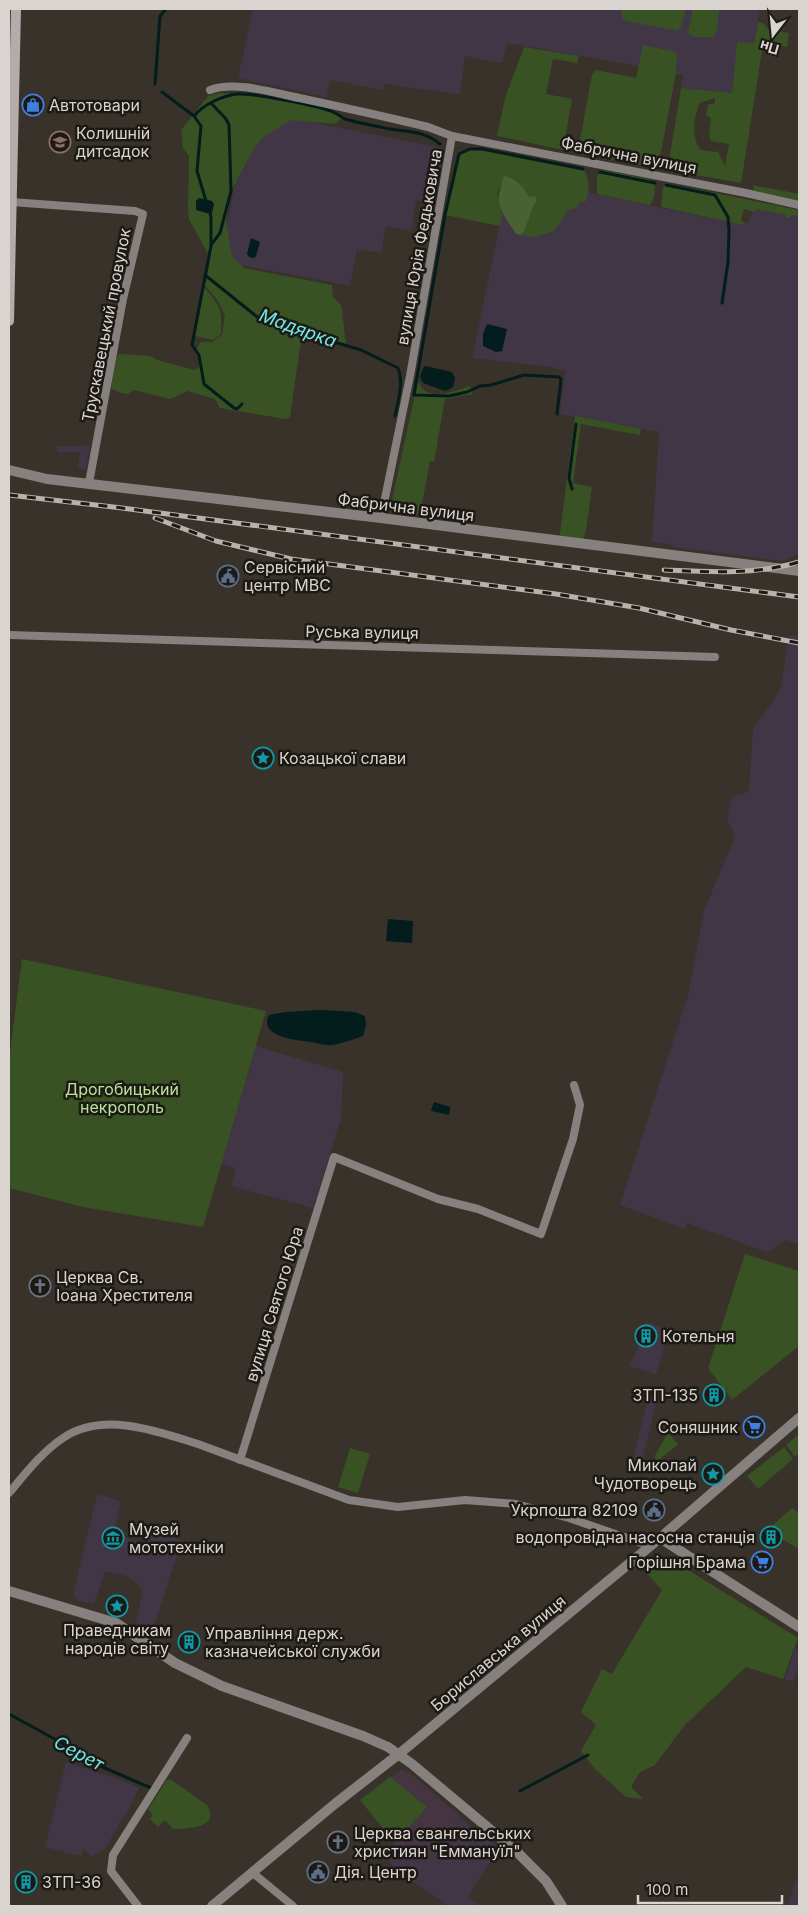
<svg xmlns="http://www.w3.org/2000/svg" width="808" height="1915" font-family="Inter,sans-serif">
<rect width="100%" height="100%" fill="#38322a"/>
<g fill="#413646">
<polygon points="253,9 760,9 754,43 737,43 732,93 681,88 683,75 595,58 507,43 502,63 465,56 460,94 384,84 382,90 330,80 326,97 238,78"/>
<polygon points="259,112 442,148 432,203 416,200 411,231 386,226 381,253 357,249 350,286 220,261 238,168"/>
<polygon points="510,176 743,225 744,222 749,223 752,211 756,212 757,209 799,216 799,554 782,561 673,547 673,545 652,542 659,432 560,414 565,370 556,369 553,367 472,358"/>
<polygon points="81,445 90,446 86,469 78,468 80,452 57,452 57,446 80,446 80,452"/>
<polygon points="789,635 799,636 799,1244 785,1240 772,1250 766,1252 687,1223 685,1229 620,1205 688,995 704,911 735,836 727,819 731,799 733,796 744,794 749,790 753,729 764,714 781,688"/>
<polygon points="256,1046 343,1072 341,1119 313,1208 231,1186 236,1168 221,1164"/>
<polygon points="646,1322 670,1330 656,1374 629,1366 636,1353"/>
<polygon points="648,1397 657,1399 640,1471 631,1469"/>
<polygon points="97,1494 121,1501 113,1534 147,1544 151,1531 182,1540 151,1635 143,1631 143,1628 136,1623 143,1589 127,1576 105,1571 94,1604 78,1600 73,1595"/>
<polygon points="795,1648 799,1650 799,1663 793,1682 785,1679"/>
<polygon points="66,1762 121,1780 139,1788 125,1816 124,1816 106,1847 92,1857 83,1848 81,1856 45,1847"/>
<polygon points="458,1816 499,1848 468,1897 479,1904 477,1906 442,1906 444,1902 392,1868 386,1850 400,1839 430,1857"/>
<polygon points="799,1871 799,1906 787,1906"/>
</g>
<polygon fill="#453540" points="401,1770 410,1773 459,1815 430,1858 400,1839 426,1807 390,1777"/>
<g fill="#395223" fill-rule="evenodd">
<polygon points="622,9 686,9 681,26 678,30 674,30 625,21 622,18"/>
<polygon points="693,9 719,9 717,30 713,37 695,37 688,33"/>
<path d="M758,22l5,1 12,14 2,-6 12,2 -2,14 -20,-3 -4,1 -22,138 -45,-8 -9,-8 -14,-5 -3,-7 11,-67 51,5 5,-51 17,1zM715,98v5l-7,2 -2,10 5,3 -2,17 2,6 18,3 -4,22 -7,-14 -17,-2c-10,-12 -8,-33 -1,-47z"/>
<polygon points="643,45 672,51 677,53 676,73 658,168 580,154 578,151 592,75 596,70 636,78"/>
<polygon points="524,47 579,56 577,63 553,59 546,94 572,99 563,150 497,136 505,98"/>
<path d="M220,93c29,2 100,9 122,25l-7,6 -44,-4 -29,18 -9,12 -22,41 -5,31 6,34 12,12 88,17 1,12 8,8 1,6 4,34 -44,-12 -12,84 -4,2 -66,-11 -5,-9 -27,-8 -18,8 -36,-9 -6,4 -7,-1 -9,-4 -1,-3 5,-28 3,-4 31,2 7,4 37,10 3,-1 4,-5c-2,-8 -7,-15 0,-22h11l10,-7 3,-20 -7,-14 -15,-18 5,-29 -19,-35 -1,-10 1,-53 -6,-8 -2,-18 27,-34z"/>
<path d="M470,149h12l101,20c7,7 7,25 2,33h-5l-4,6 -8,2 -14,21 -20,6 -14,-2 4,-3 9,-25 4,-7 -1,-3h-7l-2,-6 -18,-15 -12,16 5,23 -2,11 -55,-11 12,-56 2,-5z"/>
<path d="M602,170l50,10c5,5 3,19 -2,25l-53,-11v-17z"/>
<polygon points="666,183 799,210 799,216 792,215 789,218 786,217 786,215 757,209 756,212 744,209 741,221 744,222 743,225 661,207 663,187"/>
<polygon points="753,185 799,194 799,201 754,191"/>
<path d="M204,287c16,19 19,22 17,47l-8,6 -18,-4z"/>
<path d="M418,380c6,24 37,11 52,6l2,8 -27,5 -11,63 -4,-1 -10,54 -25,-3 -4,-7z"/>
<polygon points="575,416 641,429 640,435 581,424 573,483 592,487 586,531 583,539 561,536 560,533"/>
<polygon points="22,959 266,1011 203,1227 83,1207 9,1188 9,1061"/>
<polygon points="745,1254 799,1271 799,1346 732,1400 708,1368"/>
<polygon points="668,1433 678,1444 658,1461 654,1457"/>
<polygon points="799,1434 799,1453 795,1457 786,1445"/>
<polygon points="784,1447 793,1459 758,1489 747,1476"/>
<polygon points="350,1448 370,1454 358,1493 338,1487"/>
<polygon points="792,1508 799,1513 799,1549 767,1530"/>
<polygon points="672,1564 680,1565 798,1638 783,1679 746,1667 684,1726 655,1765 640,1772 631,1787 643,1799 626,1797 595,1769 581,1751 596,1725 581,1712 602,1669 612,1674 662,1590 643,1569 665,1569"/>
<polygon points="390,1777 427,1807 395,1843 360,1800"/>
<path d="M170,1779l37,26c15,23 -21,24 -34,24l-8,-9 -7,7 -8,-8 3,-4 -5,-6 19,-29z"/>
</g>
<path fill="#496233" d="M505,176c9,1 21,12 24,21l7,-1 1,4 -4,7 -9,25 -4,3 -4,-1c-9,-15 -23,-29 -15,-47 2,-5 0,-7 4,-11z"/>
<g fill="#031c1c">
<polygon points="199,198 212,201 214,204 212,213 210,214 196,210 196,201"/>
<polygon points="251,238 260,242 256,256 254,258 249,257 247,254"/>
<polygon points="487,324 507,329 502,351 496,352 483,346 483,334"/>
<polygon points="425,366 452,372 455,378 453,387 445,391 423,383 420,377 423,368"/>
<polygon points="388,919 413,921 412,943 386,941"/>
<path d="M320,1010l35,2 10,4 1,9 -3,11c-9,3 -20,7 -30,9 -7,1 -16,-2 -23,-3 -14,-2 -52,-5 -41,-27l17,-3z"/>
<polygon points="434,1102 450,1107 449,1115 432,1111 431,1110"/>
</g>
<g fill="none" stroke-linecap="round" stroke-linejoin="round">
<g stroke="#031c1c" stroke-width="3">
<polyline points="155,84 160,16 166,9"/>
<polyline points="162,92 194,116 201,126 197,171 206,201"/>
<polyline points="211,103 226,119 229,125 231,191 220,233 211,245"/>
<path d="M194,116c10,-12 28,-20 43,-22 15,-1 85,12 98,19 4,2 6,4 10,6 14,4 30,7 45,10 18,3 35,2 50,15"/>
<polyline points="600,172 655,183"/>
<polyline points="666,185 715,195 728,217 729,231 728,262 722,303"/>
<polyline points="210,212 211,218 211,246 192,345 199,355 204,384 234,408 237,409 242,404"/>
<path d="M205,275l56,45 100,30 37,18c6,14 0,34 -3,48"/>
<polyline points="557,414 561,379 559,377 524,375 491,385 480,386 467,392 449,396 414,395 445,215 459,154 470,149 482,149 583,169"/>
<polyline points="572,489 569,478 576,424"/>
<polyline points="9,1714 71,1748 100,1766 151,1788"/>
<polyline points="520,1791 588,1755"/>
</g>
<g stroke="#86807f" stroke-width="8">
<path d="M210,90c26,-10 67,4 94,9 42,9 83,18 124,28l24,9 -42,240 -29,142"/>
<polyline points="452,136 746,193 799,205"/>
<polyline points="11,202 135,211 143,214 123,299 89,483"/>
<polyline points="9,635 715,657"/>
<polyline points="240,1460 334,1157 438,1199 478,1209 541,1234 573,1139 580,1105 574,1085"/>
<path d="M9,1493c16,-19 33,-41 54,-55 40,-27 94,-7 135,6l151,56 49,7 67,-7 51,4 53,14 81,28"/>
<polyline points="253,1873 293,1906"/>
<polyline points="138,1906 111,1871 113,1855 187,1738"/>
</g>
<g stroke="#86807f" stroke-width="10">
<polyline points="9,470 47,479 381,518 799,571"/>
<polyline points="660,1538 799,1627"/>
<polyline points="9,1591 116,1623 175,1663 222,1686 363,1736 388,1747 412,1764 517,1852 546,1881 562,1906"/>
<polyline points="212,1906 336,1803 399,1754 660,1538 799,1418"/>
</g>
<polyline stroke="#b5abaa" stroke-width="10" points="9,321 16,9"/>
<g stroke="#b7b2ac" stroke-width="5">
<g id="rail">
<polyline points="9,495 122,508 799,597"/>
<polyline points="155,518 216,541 291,559 556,594 639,608 731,630 799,643"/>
<path d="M664,570c45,2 92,5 135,-8"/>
</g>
</g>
<use href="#rail" stroke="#1d1a16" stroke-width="3" stroke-dasharray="9" stroke-linecap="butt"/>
</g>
<defs>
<g id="shop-ring" transform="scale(1.125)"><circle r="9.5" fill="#1d1a16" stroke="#3f7fe0" stroke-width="1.5"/><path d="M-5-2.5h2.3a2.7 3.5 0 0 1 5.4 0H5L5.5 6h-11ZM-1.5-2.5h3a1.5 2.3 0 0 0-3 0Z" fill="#3f7fe0"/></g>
<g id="school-ring" transform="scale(1.125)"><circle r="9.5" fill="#1d1a16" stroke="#8d6e63" stroke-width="1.5"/><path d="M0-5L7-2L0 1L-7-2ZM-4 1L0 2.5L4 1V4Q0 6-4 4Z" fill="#8d6e63"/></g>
<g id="civic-ring" transform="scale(1.125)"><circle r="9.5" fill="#1d1a16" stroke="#5c6f8a" stroke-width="1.5"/><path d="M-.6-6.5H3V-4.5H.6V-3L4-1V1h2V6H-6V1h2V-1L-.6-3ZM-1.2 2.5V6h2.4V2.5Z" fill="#5c6f8a"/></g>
<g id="sight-ring" transform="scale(1.125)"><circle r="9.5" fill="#1d1a16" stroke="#0f9aa8" stroke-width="1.5"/><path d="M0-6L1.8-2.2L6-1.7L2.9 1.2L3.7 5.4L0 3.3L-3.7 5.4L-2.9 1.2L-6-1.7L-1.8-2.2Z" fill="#0f9aa8"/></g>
<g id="church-ring" transform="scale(1.125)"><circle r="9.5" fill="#1d1a16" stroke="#6b7280" stroke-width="1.5"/><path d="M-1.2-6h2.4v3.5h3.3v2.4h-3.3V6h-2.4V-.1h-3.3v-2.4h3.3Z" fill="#6b7280"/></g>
<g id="building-ring" transform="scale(1.125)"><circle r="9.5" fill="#1d1a16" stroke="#0f9aa8" stroke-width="1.5"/><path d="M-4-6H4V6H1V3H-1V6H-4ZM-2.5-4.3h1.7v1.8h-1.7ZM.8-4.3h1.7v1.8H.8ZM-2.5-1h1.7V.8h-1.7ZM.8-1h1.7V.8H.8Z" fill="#0f9aa8"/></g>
<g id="supermarket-ring" transform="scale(1.125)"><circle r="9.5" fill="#1d1a16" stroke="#3f7fe0" stroke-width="1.5"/><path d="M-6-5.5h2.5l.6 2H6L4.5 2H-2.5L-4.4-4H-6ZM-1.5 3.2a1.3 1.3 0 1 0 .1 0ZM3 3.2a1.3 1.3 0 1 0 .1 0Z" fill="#3f7fe0"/></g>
<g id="museum-ring" transform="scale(1.125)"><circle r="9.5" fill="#1d1a16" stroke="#0f9aa8" stroke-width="1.5"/><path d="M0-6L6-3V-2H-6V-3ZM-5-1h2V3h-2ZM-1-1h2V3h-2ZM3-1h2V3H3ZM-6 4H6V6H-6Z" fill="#0f9aa8"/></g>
</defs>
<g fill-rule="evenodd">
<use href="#shop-ring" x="33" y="105"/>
<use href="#school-ring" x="60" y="142"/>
<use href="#civic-ring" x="228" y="576"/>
<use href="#sight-ring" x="263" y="758"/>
<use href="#church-ring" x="40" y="1286"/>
<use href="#building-ring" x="646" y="1336"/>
<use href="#building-ring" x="714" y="1395"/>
<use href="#supermarket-ring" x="754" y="1427"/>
<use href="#sight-ring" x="713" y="1474"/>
<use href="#civic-ring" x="654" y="1510"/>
<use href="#building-ring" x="771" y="1537"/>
<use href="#museum-ring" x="113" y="1538"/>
<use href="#supermarket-ring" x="762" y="1562"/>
<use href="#sight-ring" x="117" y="1606"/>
<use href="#building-ring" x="189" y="1642"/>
<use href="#church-ring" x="338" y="1842"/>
<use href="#civic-ring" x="318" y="1872"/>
<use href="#building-ring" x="26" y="1882"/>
</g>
<g text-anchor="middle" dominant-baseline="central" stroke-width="5" stroke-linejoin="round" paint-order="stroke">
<g font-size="16" fill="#d9d4cf" stroke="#1d1a16" text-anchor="start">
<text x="49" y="105">Автотовари</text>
<text x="76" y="133">Колишній<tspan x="76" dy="18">дитсадок</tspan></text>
<text x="244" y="567">Сервісний<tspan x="244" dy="18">центр МВС</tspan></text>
<text x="279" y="758">Козацької слави</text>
<text x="56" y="1277">Церква Св.<tspan x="56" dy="18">Іоана Хрестителя</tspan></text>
<text x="662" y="1336">Котельня</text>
<text x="698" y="1395" text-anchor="end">ЗТП-135</text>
<text x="738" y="1427" text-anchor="end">Соняшник</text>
<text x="697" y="1465" text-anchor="end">Миколай<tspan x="697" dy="18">Чудотворець</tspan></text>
<text x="638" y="1510" text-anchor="end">Укрпошта 82109</text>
<text x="129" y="1529">Музей<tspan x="129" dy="18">мототехніки</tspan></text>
<text x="755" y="1537" text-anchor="end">водопровідна насосна станція</text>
<text x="746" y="1562" text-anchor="end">Горішня Брама</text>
<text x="117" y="1630" text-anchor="middle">Праведникам<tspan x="117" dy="18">народів світу</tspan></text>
<text x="205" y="1633">Управління держ.<tspan x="205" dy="18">казначейської служби</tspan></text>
<text x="354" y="1833">Церква євангельських<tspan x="354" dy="18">християн "Еммануїл"</tspan></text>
<text x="334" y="1872">Дія. Центр</text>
<text x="42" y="1882">ЗТП-36</text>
</g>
<g font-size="16" fill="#d9d4cf" stroke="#1d1a16">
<text transform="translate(629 155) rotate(11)">Фабрична вулиця</text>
<text transform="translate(419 247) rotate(-80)">вулиця Юрія Федьковича</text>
<text transform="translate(106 325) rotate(-79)">Трускавецький провулок</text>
<text transform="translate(406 507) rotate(7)">Фабрична вулиця</text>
<text transform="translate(362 632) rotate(1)">Руська вулиця</text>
<text transform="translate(274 1304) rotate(-73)">вулиця Святого Юра</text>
<text transform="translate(498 1653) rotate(-40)">Бориславська вулиця</text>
</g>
<g font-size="16" fill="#b8e297" stroke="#1d1a16">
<text x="122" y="1089">Дрогобицький<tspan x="122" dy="18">некрополь</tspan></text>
</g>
<g font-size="18" font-style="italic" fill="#70e8e8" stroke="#1d1a16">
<text transform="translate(298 328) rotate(20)">Мадярка</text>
<text transform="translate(79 1753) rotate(28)">Серет</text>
</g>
</g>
<rect width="808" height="1915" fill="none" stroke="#d9d4cf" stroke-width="20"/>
<g transform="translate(773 35) rotate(196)" stroke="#1d1a16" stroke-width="4" paint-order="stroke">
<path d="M0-4L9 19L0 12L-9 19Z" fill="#d9d4cf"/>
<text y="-8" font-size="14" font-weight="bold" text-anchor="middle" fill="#d9d4cf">Пн</text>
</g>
<path d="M638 1895v8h144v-8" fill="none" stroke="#d9d4cf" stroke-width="2.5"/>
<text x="646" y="1895" font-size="15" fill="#d9d4cf" stroke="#1d1a16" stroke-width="4" paint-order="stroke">100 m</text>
</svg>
